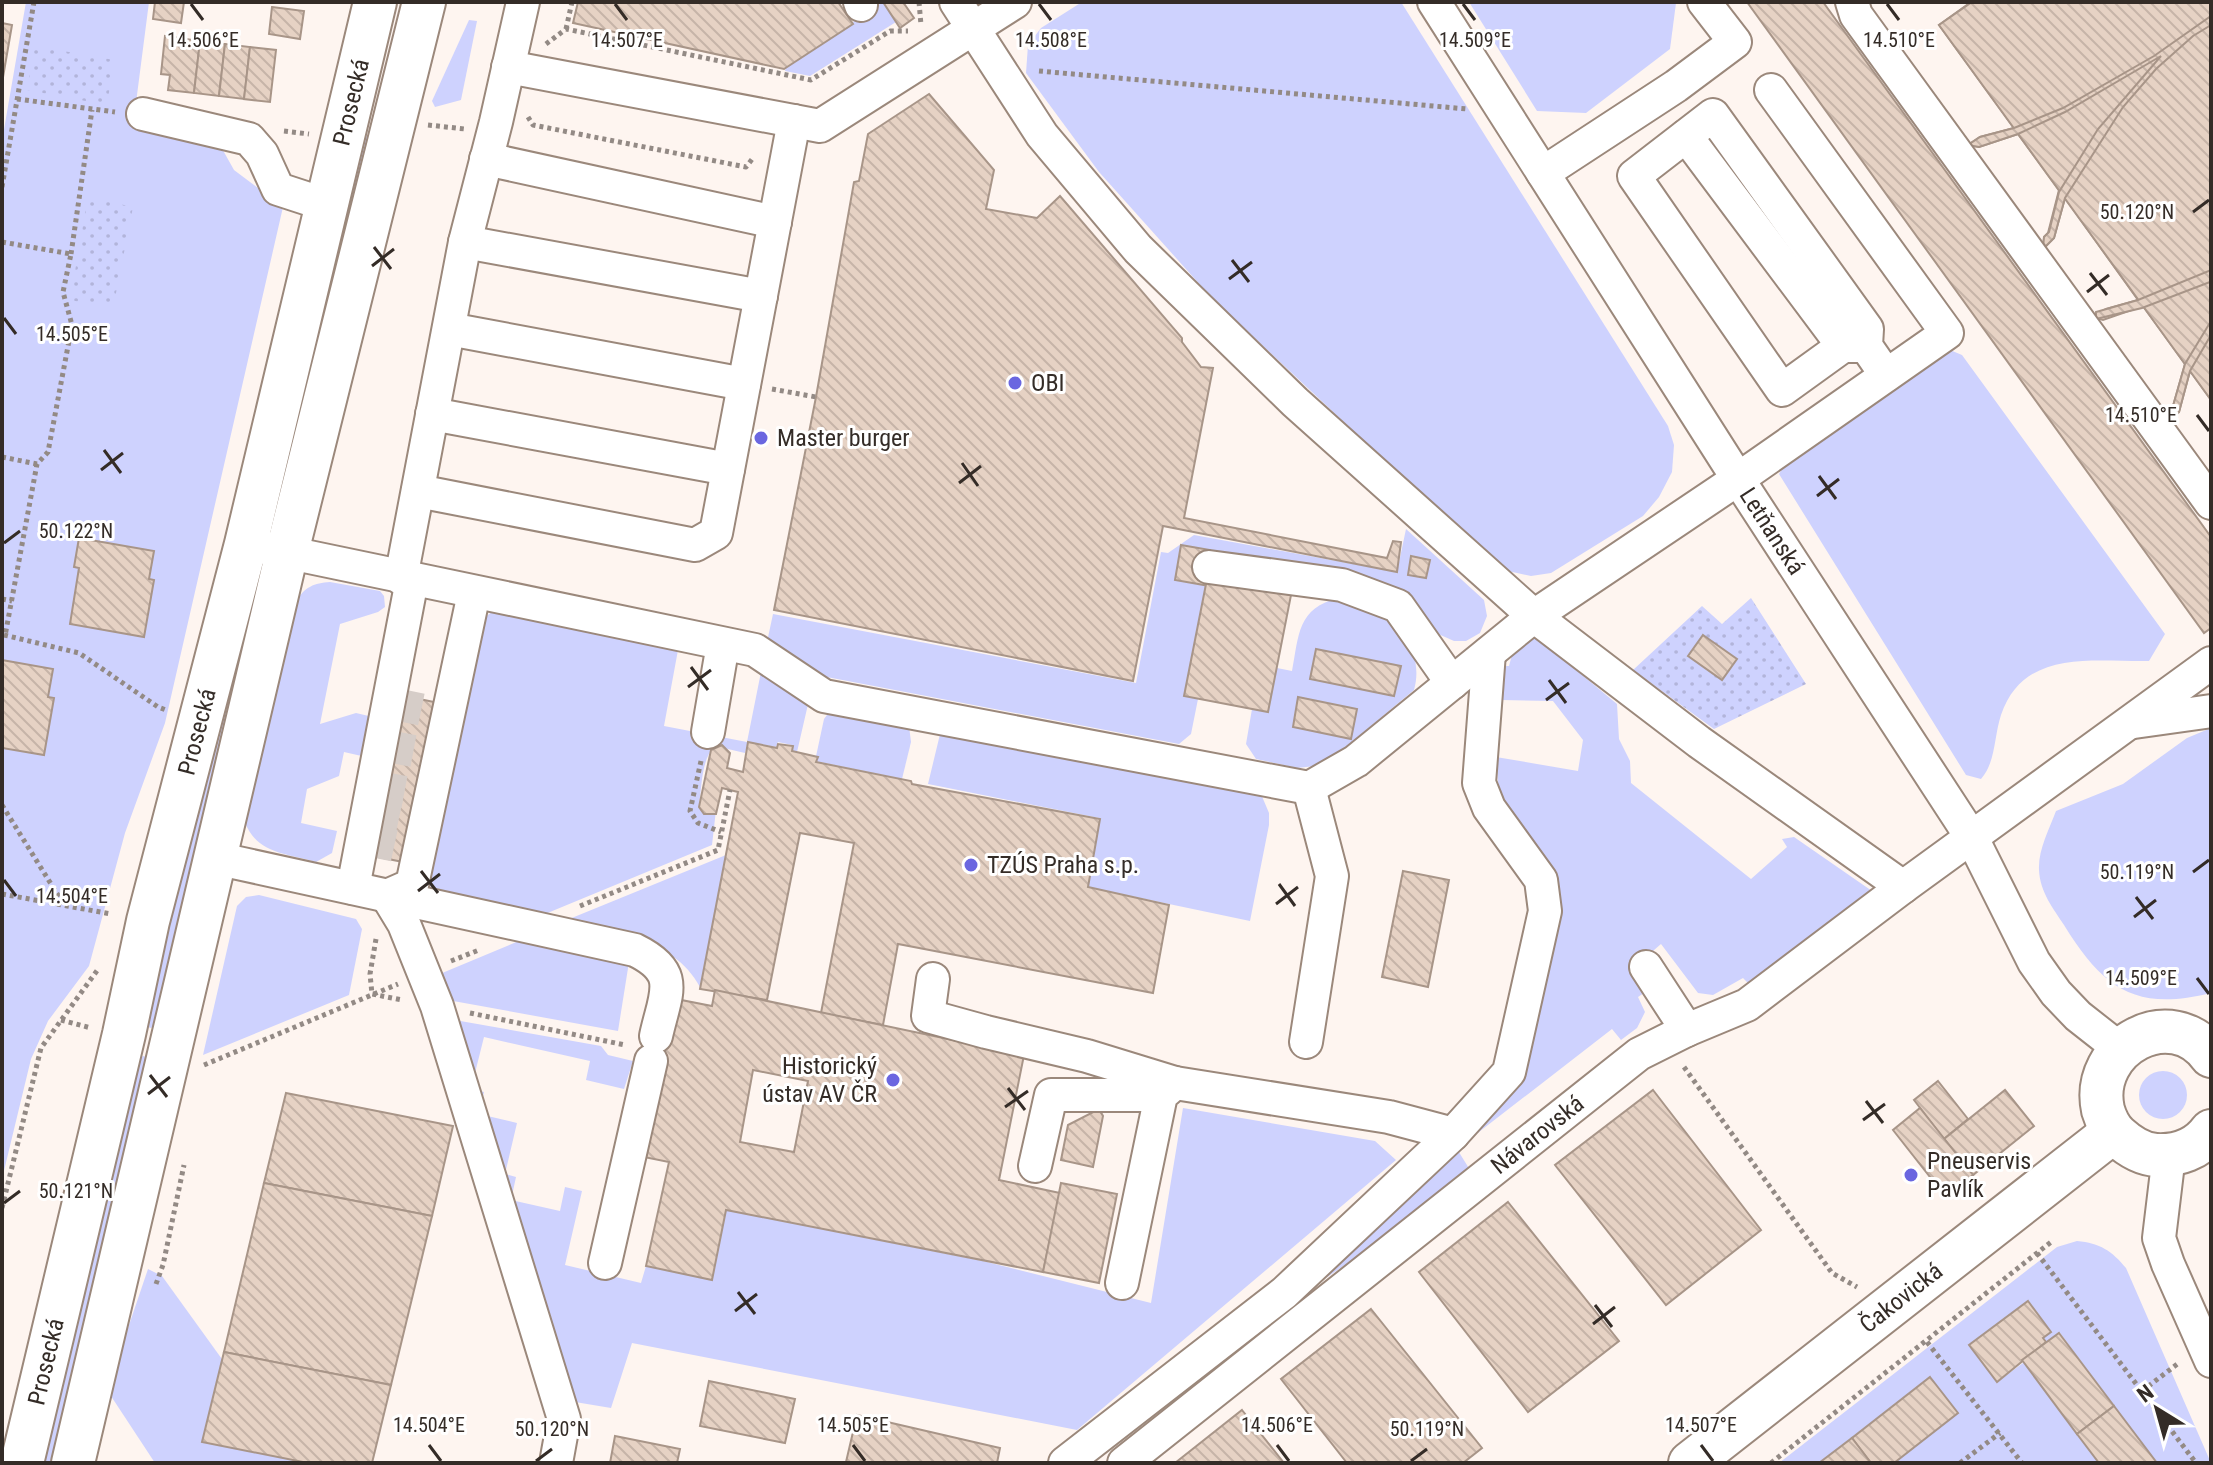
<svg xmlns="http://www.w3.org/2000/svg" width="2213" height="1465" font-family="'Roboto Condensed',sans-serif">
<defs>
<pattern id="park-dots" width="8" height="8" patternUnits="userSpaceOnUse" patternTransform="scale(2)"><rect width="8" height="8" fill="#ced2fe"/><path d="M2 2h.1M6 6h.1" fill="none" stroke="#b2b4da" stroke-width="1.8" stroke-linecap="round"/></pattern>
<pattern id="building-back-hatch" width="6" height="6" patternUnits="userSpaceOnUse" patternTransform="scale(2)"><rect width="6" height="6" fill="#e6d2c4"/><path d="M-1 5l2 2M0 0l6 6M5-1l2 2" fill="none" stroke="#c6b4a8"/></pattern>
</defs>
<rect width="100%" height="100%" fill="#fef5f0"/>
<g fill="#ced2fe" fill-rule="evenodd">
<path d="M26,2h123l-16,124 87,19 14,25 49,37 -118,516 -40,110 -36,133 -41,55 -17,38 -29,120v-431l42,7 10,-56 -6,-2 5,-28 -51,-9v-519zM79,568l75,12 -10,57 -74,-13z"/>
<polygon points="880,2 883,2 896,22 810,76 785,71 786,67 880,4"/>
<polygon points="1082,2 1401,2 1668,426 1674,445 1672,472 1659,497 1643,516 1551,573 1531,576 1508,571 1483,553 1211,297 1099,172 1026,73 1028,45 1041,28"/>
<polygon points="1469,2 1675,2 1676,3 1670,49 1586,113 1537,111"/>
<polygon points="469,20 477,21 461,100 435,107 432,101"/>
<polygon points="366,136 371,141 276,529 269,531 358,138"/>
<path d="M1950,350l12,5 203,279 -16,27c-56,1 -125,-13 -148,54 -7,21 -5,47 -20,64l-15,-4 -187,-301 8,-13z"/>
<polygon points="1406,529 1484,600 1487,616 1480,633 1466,641 1454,641 1436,633 1369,584 1181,545 1175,580 1207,585 1184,696 1198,699 1191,734 1179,744 811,674 767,642 773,614 1136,683 1161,552 1168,553 1194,535 1397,572"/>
<polygon points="259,572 265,579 157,1026 150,1028 144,1023 253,578"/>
<path d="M330,582l50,9 4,5 1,11 -7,5 -38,12 -20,100 36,-11 17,4 -7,40 -22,-5 -5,24 -32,13 -6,34 36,8 -5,22 -16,9c-31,-9 -60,-8 -72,-42l52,-219c9,-14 18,-18 34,-19z"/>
<path d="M1339,598c12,4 26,6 37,11 30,15 47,50 38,81l-90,75 -27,3 -41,-9 -10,-15 6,-35 16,3 9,-44 15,3c7,-36 5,-63 47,-73zM1316,649l84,17 -6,30 -84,-17zM1299,698l58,11 -6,30 -58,-12z"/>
<path d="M492,612l186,38 -14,76 83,16 15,-75 47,33 -12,52 -5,-1v-6l-14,-3 -2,5 -28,-5 -3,11 -30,-7c-14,13 -13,41 -16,59l6,8 11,-3 -4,35 -179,74 -101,-27 -3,-13 52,-259z"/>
<polygon points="1527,638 1539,639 1617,704 1619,739 1630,761 1631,783 1751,879 1787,847 1782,839 1794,837 1872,891 1748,983 1743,978 1713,995 1698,993 1661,944 1631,970 1647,991 1638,997 1645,1012 1637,1028 1621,1040 1612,1029 1457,1149 1470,1170 1368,1249 1294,1300 1476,1130 1561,907 1557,873 1499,794 1496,757 1578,771 1583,740 1553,701 1502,700 1502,666 1509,666 1513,651"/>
<polygon points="833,707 909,726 911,742 902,779 815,761 824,719"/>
<polygon points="942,726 1261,794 1269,813 1269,825 1250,921 1088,887 1099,818 928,784"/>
<path d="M2211,728v265c-76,19 -108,-5 -147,-68 -11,-17 -24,-33 -25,-55 -1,-20 10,-40 17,-59l67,-27 64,-46z"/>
<path d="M726,855l-26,132c-28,-52 -89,-52 -143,-63z"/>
<polygon points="259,895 356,919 362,929 349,995 203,1055 237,906 246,897"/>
<polygon points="526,938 629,962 618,1031 442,999 435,976"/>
<polygon points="449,1019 601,1046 608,1055 633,1061 624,1089 586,1080 590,1061 484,1037 471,1089 484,1092 479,1114 517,1123 505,1174 516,1177 511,1200 560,1211 565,1187 582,1191 565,1265 641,1283 646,1266 712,1279 726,1210 983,1261 1151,1303 1183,1108 1375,1141 1396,1160 1077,1430 632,1343 611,1408 569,1401"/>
<polygon points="144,1056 149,1061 52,1463 39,1463 136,1058"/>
<circle cx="2163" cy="1095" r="24"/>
<path d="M2077,1241c23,2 35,10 49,27l85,195h-54l-97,-130 -14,9 -3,-4 8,-7 -23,-30 -31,81 26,-19 -1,-3 77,103h-205l64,-50 -28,-36 -111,86h-40l278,-216z"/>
<polygon points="148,1269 162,1276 297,1463 155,1463 107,1390"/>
</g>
<g fill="url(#park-dots)">
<polygon points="35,46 114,60 107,105 27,90"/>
<polygon points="88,197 133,207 113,308 70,300"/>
<polygon points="1751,598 1806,684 1714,729 1633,670 1702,606 1722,624"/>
</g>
<g fill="url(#building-back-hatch)" stroke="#a89588" stroke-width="2" fill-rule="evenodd">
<polygon points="155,2 184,2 181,23 153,19"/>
<polygon points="578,2 838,2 853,24 784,69 573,23"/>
<polygon points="883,2 903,2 914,18 900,28"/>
<polygon points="1747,2 1823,2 2211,537 2211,628 2204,633"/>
<polygon points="1971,2 2211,2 2211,400 2190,371 2179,412 2167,423 2169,410 2173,406 2185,364 2143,306 2103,320 2092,317 2106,309 2138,300 2065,198 2054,238 2043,249 2044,237 2048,233 2059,190 2018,134 1979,147 1968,145 1980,137 2014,128 1939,25"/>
<polygon points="1972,2 2211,2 2211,400 1939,25"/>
<polygon points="272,7 304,11 300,39 269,34"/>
<polygon points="2211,16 2211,25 2193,36 2156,69 2123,107 2065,198 2054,238 2043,249 2044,237 2049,232 2059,192 2098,129 2161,56 2065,112 2018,134 1979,147 1968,145 1980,137 2014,128 2063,108 2154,56"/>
<polygon points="2,23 12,25 2,83"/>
<polygon points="165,36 200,41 194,93 168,90 170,75 161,74"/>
<polygon points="200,41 225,44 219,96 194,93"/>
<polygon points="225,44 250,47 244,99 219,96"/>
<polygon points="250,47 276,50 270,102 244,99"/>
<polygon points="929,94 994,170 986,209 1037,218 1060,196 1182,338 1182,342 1201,367 1213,368 1184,518 1387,558 1393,541 1401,542 1397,572 1163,526 1133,681 774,610 816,397 854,182 859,181 868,134"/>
<polygon points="2211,270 2210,282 2142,308 2096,319 2096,312 2138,300"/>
<polygon points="2211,321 2211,335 2190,371 2179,412 2167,423 2169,410 2173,406 2185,364"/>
<polygon points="79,538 154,551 149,579 154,580 144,637 70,624 79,568 74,567"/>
<polygon points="1181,545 1210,550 1204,585 1175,580"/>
<polygon points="1411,556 1430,560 1426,578 1408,575"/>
<polygon points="1207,579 1291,595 1268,712 1184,696"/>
<polygon points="1703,635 1737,659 1722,680 1688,656"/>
<polygon points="1316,649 1401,666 1394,696 1310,679"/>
<polygon points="2,660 53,669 48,697 54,698 44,755 2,748"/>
<polygon points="405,696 434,702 403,862 373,856"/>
<polygon points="1298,697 1357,709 1351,739 1293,727"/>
<polygon points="748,742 777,748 778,744 793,746 792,751 818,757 816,762 911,781 912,784 1100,819 1088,887 1169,905 1153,993 898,944 883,1025 821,1013 854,843 800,833 767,1000 700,989 738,792 722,788 716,814 704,814 699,807 711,750 722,745 730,753 727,768 743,772"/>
<polygon points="1403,871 1449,880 1428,987 1382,977"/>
<path d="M715,990l309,65 -25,125 61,13 -17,79 -317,-62 -14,70 -66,-14 23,-104 -30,-6 32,-158 41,8zM753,1070l55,11 -14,71 -54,-10z"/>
<polygon points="1938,1081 1968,1119 1944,1139 1914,1100"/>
<polygon points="1653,1090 1761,1230 1666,1305 1555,1165"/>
<polygon points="2005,1090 2034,1126 1973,1175 1944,1139"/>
<polygon points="286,1093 453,1126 432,1216 264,1183"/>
<polygon points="1920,1108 1973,1175 1945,1196 1893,1130"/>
<polygon points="1099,1109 1103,1116 1093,1167 1061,1160 1068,1125"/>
<polygon points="264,1183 432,1216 391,1385 224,1352"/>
<polygon points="1061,1183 1117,1194 1099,1283 1043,1272"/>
<polygon points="1508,1202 1619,1341 1528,1412 1419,1272"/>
<polygon points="2028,1301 2051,1332 2043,1338 2046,1342 1997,1382 1969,1345"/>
<polygon points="1371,1309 1482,1448 1463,1463 1347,1463 1281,1379"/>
<polygon points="2059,1333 2114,1406 2077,1434 2022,1360"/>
<polygon points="224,1352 391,1385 372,1463 308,1463 202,1442"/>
<polygon points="1930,1377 1958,1413 1894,1463 1871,1463 1852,1438"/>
<polygon points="709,1381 795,1399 785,1443 700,1426"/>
<polygon points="2114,1406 2157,1463 2099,1463 2077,1434"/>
<polygon points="1242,1410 1284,1463 1175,1463"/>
<polygon points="857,1415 1000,1448 997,1463 846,1462"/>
<polygon points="615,1436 680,1449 677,1463 610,1463"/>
<polygon points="1852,1438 1871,1463 1819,1463"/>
</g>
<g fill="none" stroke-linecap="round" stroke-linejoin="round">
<g stroke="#d6cdc8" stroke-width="32" stroke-dasharray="32 16" stroke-linecap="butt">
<polyline points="390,703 448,715"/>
<polyline points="382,745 440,756"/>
<polyline points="373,786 431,797"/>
<polyline points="368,810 425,822"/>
<polyline points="363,839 419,851"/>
</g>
<g stroke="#9b887b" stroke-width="36">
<g id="minor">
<polyline points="860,2 861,5"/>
<polyline points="956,2 1042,135 1138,249 1295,402 1534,616 1699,742 1903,887"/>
<path id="s1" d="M1434,2l304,477 234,359 62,124 22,31 22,23 42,33"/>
<polyline points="1852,2 1856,15 2211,503"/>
<polyline points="508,67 820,126 1015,2"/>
<polyline points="143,114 249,139 262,154 278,189 327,205"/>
<polyline points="1686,136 1843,346"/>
<polyline points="486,159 775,222"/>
<polyline points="1543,173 1676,86 1735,42 1704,2"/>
<polyline points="465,242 761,296"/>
<polyline points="449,329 744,384"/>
<polyline points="1866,346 1843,346 1782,390 1634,176 1713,115 1867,329 1866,346 1886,375"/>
<polyline points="432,414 728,469"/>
<polyline points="418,491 695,545 716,533 794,121"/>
<polyline points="266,548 755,650 824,696 1309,788 1356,761 1534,616 1738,479 1947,333 1771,90"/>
<polyline points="1209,567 1342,585 1398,606 1452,683"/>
<polyline points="401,578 465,242 496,122 523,2"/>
<polyline points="474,593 412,885 387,896 404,924 437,1006 564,1419 556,1463"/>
<polyline points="2134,722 2211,711"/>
<polyline points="708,732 723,644"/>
<path d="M215,858l420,92c47,23 30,44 21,86"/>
<polyline points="353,888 412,580"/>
<polyline points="1646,967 1687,1030"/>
<polyline points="933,979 928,1016 986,1032 1087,1056 1175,1083 1389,1117 1453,1134"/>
<polyline points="1306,1042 1332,876 1309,788"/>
<polyline points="2169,1155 2159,1238 2168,1264 2211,1361"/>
<polyline points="1035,1166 1051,1095 1161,1095"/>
<polyline points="605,1263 651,1061"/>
<polyline points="1122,1283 1161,1095 1175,1083"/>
<polyline points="1065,1463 1284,1293 1453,1134 1509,1072 1545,911 1541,880 1489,808 1479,783 1489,653"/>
<path id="s2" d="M1124,1463l515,-409 48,-24 60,-25 156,-118 308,-224"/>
</g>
</g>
<g stroke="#9b887b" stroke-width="46">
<g id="major">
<path d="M2211,1056c-39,-54 -122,-10 -108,54 3,10 7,19 15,26 11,10 23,18 38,19 21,1 42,-6 55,-24"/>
<path id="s3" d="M22,1463l102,-429 24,-113 98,-377 129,-542"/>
<polyline points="73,1463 287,552 424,2"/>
<path id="s4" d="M1690,1463l423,-331"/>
</g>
</g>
<g stroke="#938a85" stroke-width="5" stroke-dasharray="4 4" stroke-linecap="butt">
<polyline points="919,2 921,25"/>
<polyline points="566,29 572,2"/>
<polyline points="546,44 566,29 811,80 890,31 908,31"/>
<polyline points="1039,71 1467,109"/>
<polyline points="17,99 115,112"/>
<polyline points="528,117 533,125 746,167 753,158"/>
<polyline points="428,125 465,129"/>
<polyline points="284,131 309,134"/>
<polyline points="2,187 34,2"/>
<polyline points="2,242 71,254 63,292 72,325 48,452 37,464 5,636"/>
<polyline points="71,254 92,110"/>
<polyline points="772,389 816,397"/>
<polyline points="2,457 37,464"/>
<polyline points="2,599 12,601"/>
<polyline points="4,635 79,653 158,707 166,710"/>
<polyline points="701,761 690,811 698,823 721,832"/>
<polyline points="2,805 64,905"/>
<polyline points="2,894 111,914"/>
<polyline points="580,906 718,850 730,790"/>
<polyline points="376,939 370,974 372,994 402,1000"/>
<polyline points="451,961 479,950"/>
<polyline points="470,1013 625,1045"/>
<polyline points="61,1020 91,1028"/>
<polyline points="204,1065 398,984"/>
<polyline points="1684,1067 1832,1273 1857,1287"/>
<polyline points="2,1208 41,1048 99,968"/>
<polyline points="2037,1253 2196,1463"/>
<polyline points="156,1284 163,1265 184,1165"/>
<polyline points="1927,1342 2022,1463"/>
<polyline points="2142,1391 2180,1362"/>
<polyline points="1771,1463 2051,1242"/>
<polyline points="1960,1463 2000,1433"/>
</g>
<use href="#minor" stroke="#fff" stroke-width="32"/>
<use href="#major" stroke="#fff" stroke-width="42"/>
</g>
<path fill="none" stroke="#342c27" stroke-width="3" d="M191,4l12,16M615,4l12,16M1039,4l12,16M1463,4l12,16M1887,4l12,16M2193,212l16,-12M374,247l17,22M1232,260l17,22M372,266l22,-17M2090,273l17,22M1229,279l23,-17M2087,292l22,-17M4,318l12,16M2197,415l12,16M104,450l17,23M962,463l16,23M101,470l22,-17M1819,476l17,23M959,483l22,-17M1817,496l22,-17M4,543l16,-12M691,667l17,23M1549,680l17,23M688,687l23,-17M1546,700l23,-17M421,871l17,22M2193,872l16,-12M4,880l12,16M1279,884l16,22M418,891l22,-17M2136,897l17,22M1276,904l22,-17M2134,917l22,-17M2197,978l12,16M150,1075l17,22M1008,1088l17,22M148,1094l22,-17M1866,1101l17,22M1005,1107l23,-16M1863,1120l22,-16M4,1203l16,-12M738,1292l17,22M1595,1305l17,22M735,1311l22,-17M1593,1324l22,-17M429,1445l12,16M853,1445l12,16M1277,1445l12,16M1701,1445l12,16M536,1461l16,-12M1411,1461l16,-12"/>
<g fill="#6a66e0" stroke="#fff" stroke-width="3">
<circle cx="1015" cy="383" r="8"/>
<circle cx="761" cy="438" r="8"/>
<circle cx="971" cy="865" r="8"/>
<circle cx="893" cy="1080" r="8"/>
<circle cx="1911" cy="1175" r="8"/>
</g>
<g text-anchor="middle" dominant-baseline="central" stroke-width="6" stroke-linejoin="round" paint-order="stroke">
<g font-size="24" fill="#342c27" stroke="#fff">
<text stroke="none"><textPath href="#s3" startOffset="1400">Prosecká</textPath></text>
<text stroke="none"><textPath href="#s1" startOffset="628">Letňanská</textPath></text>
<text stroke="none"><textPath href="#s3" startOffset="752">Prosecká</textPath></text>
<text stroke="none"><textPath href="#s2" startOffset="528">Návarovská</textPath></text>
<text stroke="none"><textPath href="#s4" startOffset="268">Čakovická</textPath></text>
<text stroke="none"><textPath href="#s3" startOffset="104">Prosecká</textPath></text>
</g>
<g font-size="24" fill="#342c27" stroke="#fff" text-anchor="start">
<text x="1031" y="383">OBI</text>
<text x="777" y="438">Master burger</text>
<text x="987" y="865">TZÚS Praha s.p.</text>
<text x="877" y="1066" text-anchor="end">Historický<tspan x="877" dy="28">ústav AV ČR</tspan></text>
<text x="1927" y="1161">Pneuservis<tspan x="1927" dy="28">Pavlík</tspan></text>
</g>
</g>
<g font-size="20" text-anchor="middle" fill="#342c27" stroke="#fff" stroke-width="6" stroke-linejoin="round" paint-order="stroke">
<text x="203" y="47">14.506°E</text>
<text x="627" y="47">14.507°E</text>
<text x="1051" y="47">14.508°E</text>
<text x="1475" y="47">14.509°E</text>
<text x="1899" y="47">14.510°E</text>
<text x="2137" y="219">50.120°N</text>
<text x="72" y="341">14.505°E</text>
<text x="2141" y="422">14.510°E</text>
<text x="76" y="538">50.122°N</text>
<text x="2137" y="879">50.119°N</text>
<text x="72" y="903">14.504°E</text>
<text x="2141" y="985">14.509°E</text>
<text x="76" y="1198">50.121°N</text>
<text x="429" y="1432">14.504°E</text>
<text x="853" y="1432">14.505°E</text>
<text x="1277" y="1432">14.506°E</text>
<text x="1701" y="1432">14.507°E</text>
<text x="552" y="1436">50.120°N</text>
<text x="1427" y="1436">50.119°N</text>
</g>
<rect width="2213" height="1465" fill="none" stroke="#342c27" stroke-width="8"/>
<g transform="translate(2157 1409) rotate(323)" stroke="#ffffff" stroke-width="6" paint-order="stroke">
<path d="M0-6L14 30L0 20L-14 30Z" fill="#342c27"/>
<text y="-12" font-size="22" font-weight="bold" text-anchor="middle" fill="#342c27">N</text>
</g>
</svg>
